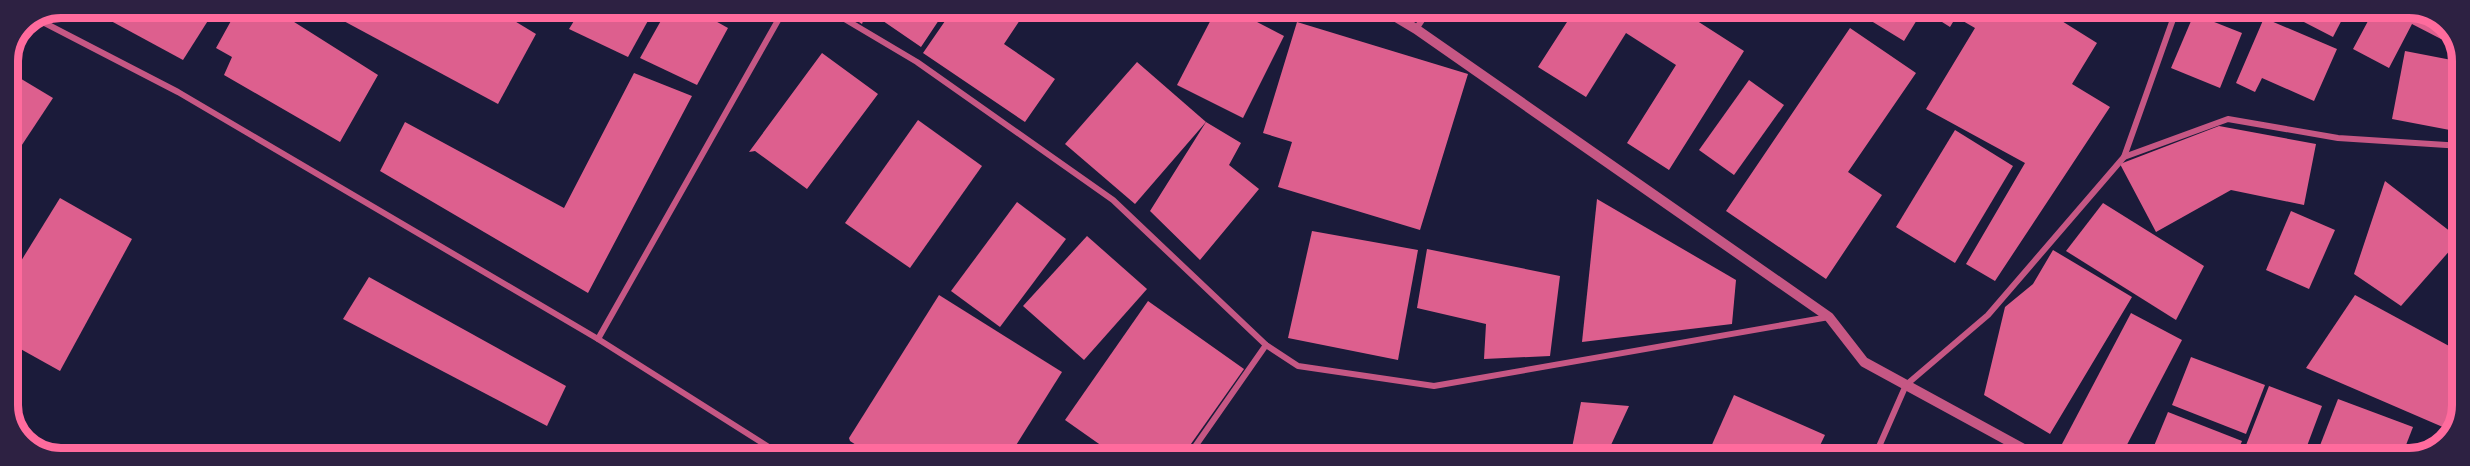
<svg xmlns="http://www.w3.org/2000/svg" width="2470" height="466" font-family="Bitter,serif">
<rect width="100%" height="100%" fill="#1b1b3a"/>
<g fill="#dd5f8e">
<polygon points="87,8 216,8 183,60"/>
<polygon points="264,8 272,8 378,75 340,142 224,75 232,57 216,48 237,10 258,21"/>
<polygon points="347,8 493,8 536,34 498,104 340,19"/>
<polygon points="582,8 655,8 628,57 569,29"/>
<polygon points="668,8 692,8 728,28 697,85 640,58"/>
<polygon points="838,8 947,8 921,47 867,10 862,24"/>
<polygon points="954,8 1028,8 1004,44 1055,79 1025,122 923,53"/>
<polygon points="1217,8 1230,8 1284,36 1243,118 1177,85"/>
<polygon points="1526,8 1546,8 1539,18"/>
<polygon points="1576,8 1677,8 1744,51 1669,170 1627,143 1676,65 1626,33 1586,97 1538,67"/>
<polygon points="1850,8 2041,8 2097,43 2072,84 2110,107 1995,281 1966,264 2025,163 1926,109 1975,28 1956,17 1950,27 1923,10 1904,41"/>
<polygon points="2277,8 2348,8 2333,37"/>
<polygon points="2375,8 2419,8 2449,25 2441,39 2412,24 2389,68 2353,49"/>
<polygon points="2194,14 2242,33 2220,88 2171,68"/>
<polygon points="2264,18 2337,49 2314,101 2262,78 2255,92 2236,83"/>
<polygon points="1297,22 1468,74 1420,230 1278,187 1292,142 1263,133"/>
<polygon points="1850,28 1916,73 1848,172 1882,195 1826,279 1726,211"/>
<polygon points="2405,51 2462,62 2462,96 2455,131 2392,119"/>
<polygon points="822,53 878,94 807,189 755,151 749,152"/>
<polygon points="1137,62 1206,122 1135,204 1065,144"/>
<polygon points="8,71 53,98 8,166"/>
<polygon points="634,73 692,96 588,293 380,171 405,122 564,208"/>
<polygon points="1749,80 1784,105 1734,175 1699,150"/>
<polygon points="918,120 982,166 910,268 845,223"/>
<polygon points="1206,122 1241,143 1229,165 1259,189 1200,260 1150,211"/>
<polygon points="2219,126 2316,144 2304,205 2231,190 2156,232 2120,164"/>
<polygon points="1955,130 2013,166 1955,263 1896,227"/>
<polygon points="2385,181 2460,239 2401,306 2354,274"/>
<polygon points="60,198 132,239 60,371 8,342 8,282"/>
<polygon points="1597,199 1736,280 1732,324 1582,342"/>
<polygon points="1017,202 1066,239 1000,327 951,291"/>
<polygon points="2103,203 2204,266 2176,320 2066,251"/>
<polygon points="2291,211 2335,230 2309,289 2266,270"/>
<polygon points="1312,231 1418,250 1398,360 1288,338"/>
<polygon points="1087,236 1147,289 1084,360 1023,306"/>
<polygon points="1427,249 1560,276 1550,356 1484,359 1486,324 1417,308"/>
<polygon points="2053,250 2132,297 2050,434 1984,395 2005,307 2033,284"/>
<polygon points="369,277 566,386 547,426 343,319"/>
<polygon points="939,295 1062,372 1008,458 876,458 850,441 849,438"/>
<polygon points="2355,295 2462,353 2462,415 2452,431 2306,368"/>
<polygon points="1148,301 1244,369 1181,458 1119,458 1065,420"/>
<polygon points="2131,313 2182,340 2120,458 2089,458 2062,444"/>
<polygon points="2191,357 2265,385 2246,434 2172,405"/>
<polygon points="2269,386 2322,406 2304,454 2281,444 2275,458 2241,458"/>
<polygon points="1734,395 1825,435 1814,458 1706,458"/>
<polygon points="2338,399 2413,427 2401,458 2347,458 2319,448"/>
<polygon points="1581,402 1629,406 1605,458 1570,458"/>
<polygon points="2168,412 2242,441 2235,458 2149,458"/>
</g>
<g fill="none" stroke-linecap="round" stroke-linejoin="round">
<g stroke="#c65784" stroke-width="6">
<polyline points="826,8 917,62 1113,200 1266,345 1298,366 1434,386 1829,317"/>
<polyline points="35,18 178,92 598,339 786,458"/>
<polyline points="1416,29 1430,8"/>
<polyline points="2124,157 2177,8"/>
<polyline points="598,339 785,8"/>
<polyline points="1187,458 1266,345"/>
<polyline points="1874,458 1906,385 1988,315 2124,157 2228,119 2338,138 2462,146"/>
</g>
<polyline stroke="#c65784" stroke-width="10" points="1381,8 1416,29 1829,317 1864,362 2040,458"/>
</g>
<path d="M0 0H2470V466H0ZM61 18H2409A43 43 0 0 1 2452 61V405A43 43 0 0 1 2409 448H61A43 43 0 0 1 18 405V61A43 43 0 0 1 61 18Z" fill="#2d2142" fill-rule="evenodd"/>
<path fill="none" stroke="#ff6b9d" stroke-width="8" d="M61 18H2409A43 43 0 0 1 2452 61V405A43 43 0 0 1 2409 448H61A43 43 0 0 1 18 405V61A43 43 0 0 1 61 18Z"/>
</svg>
